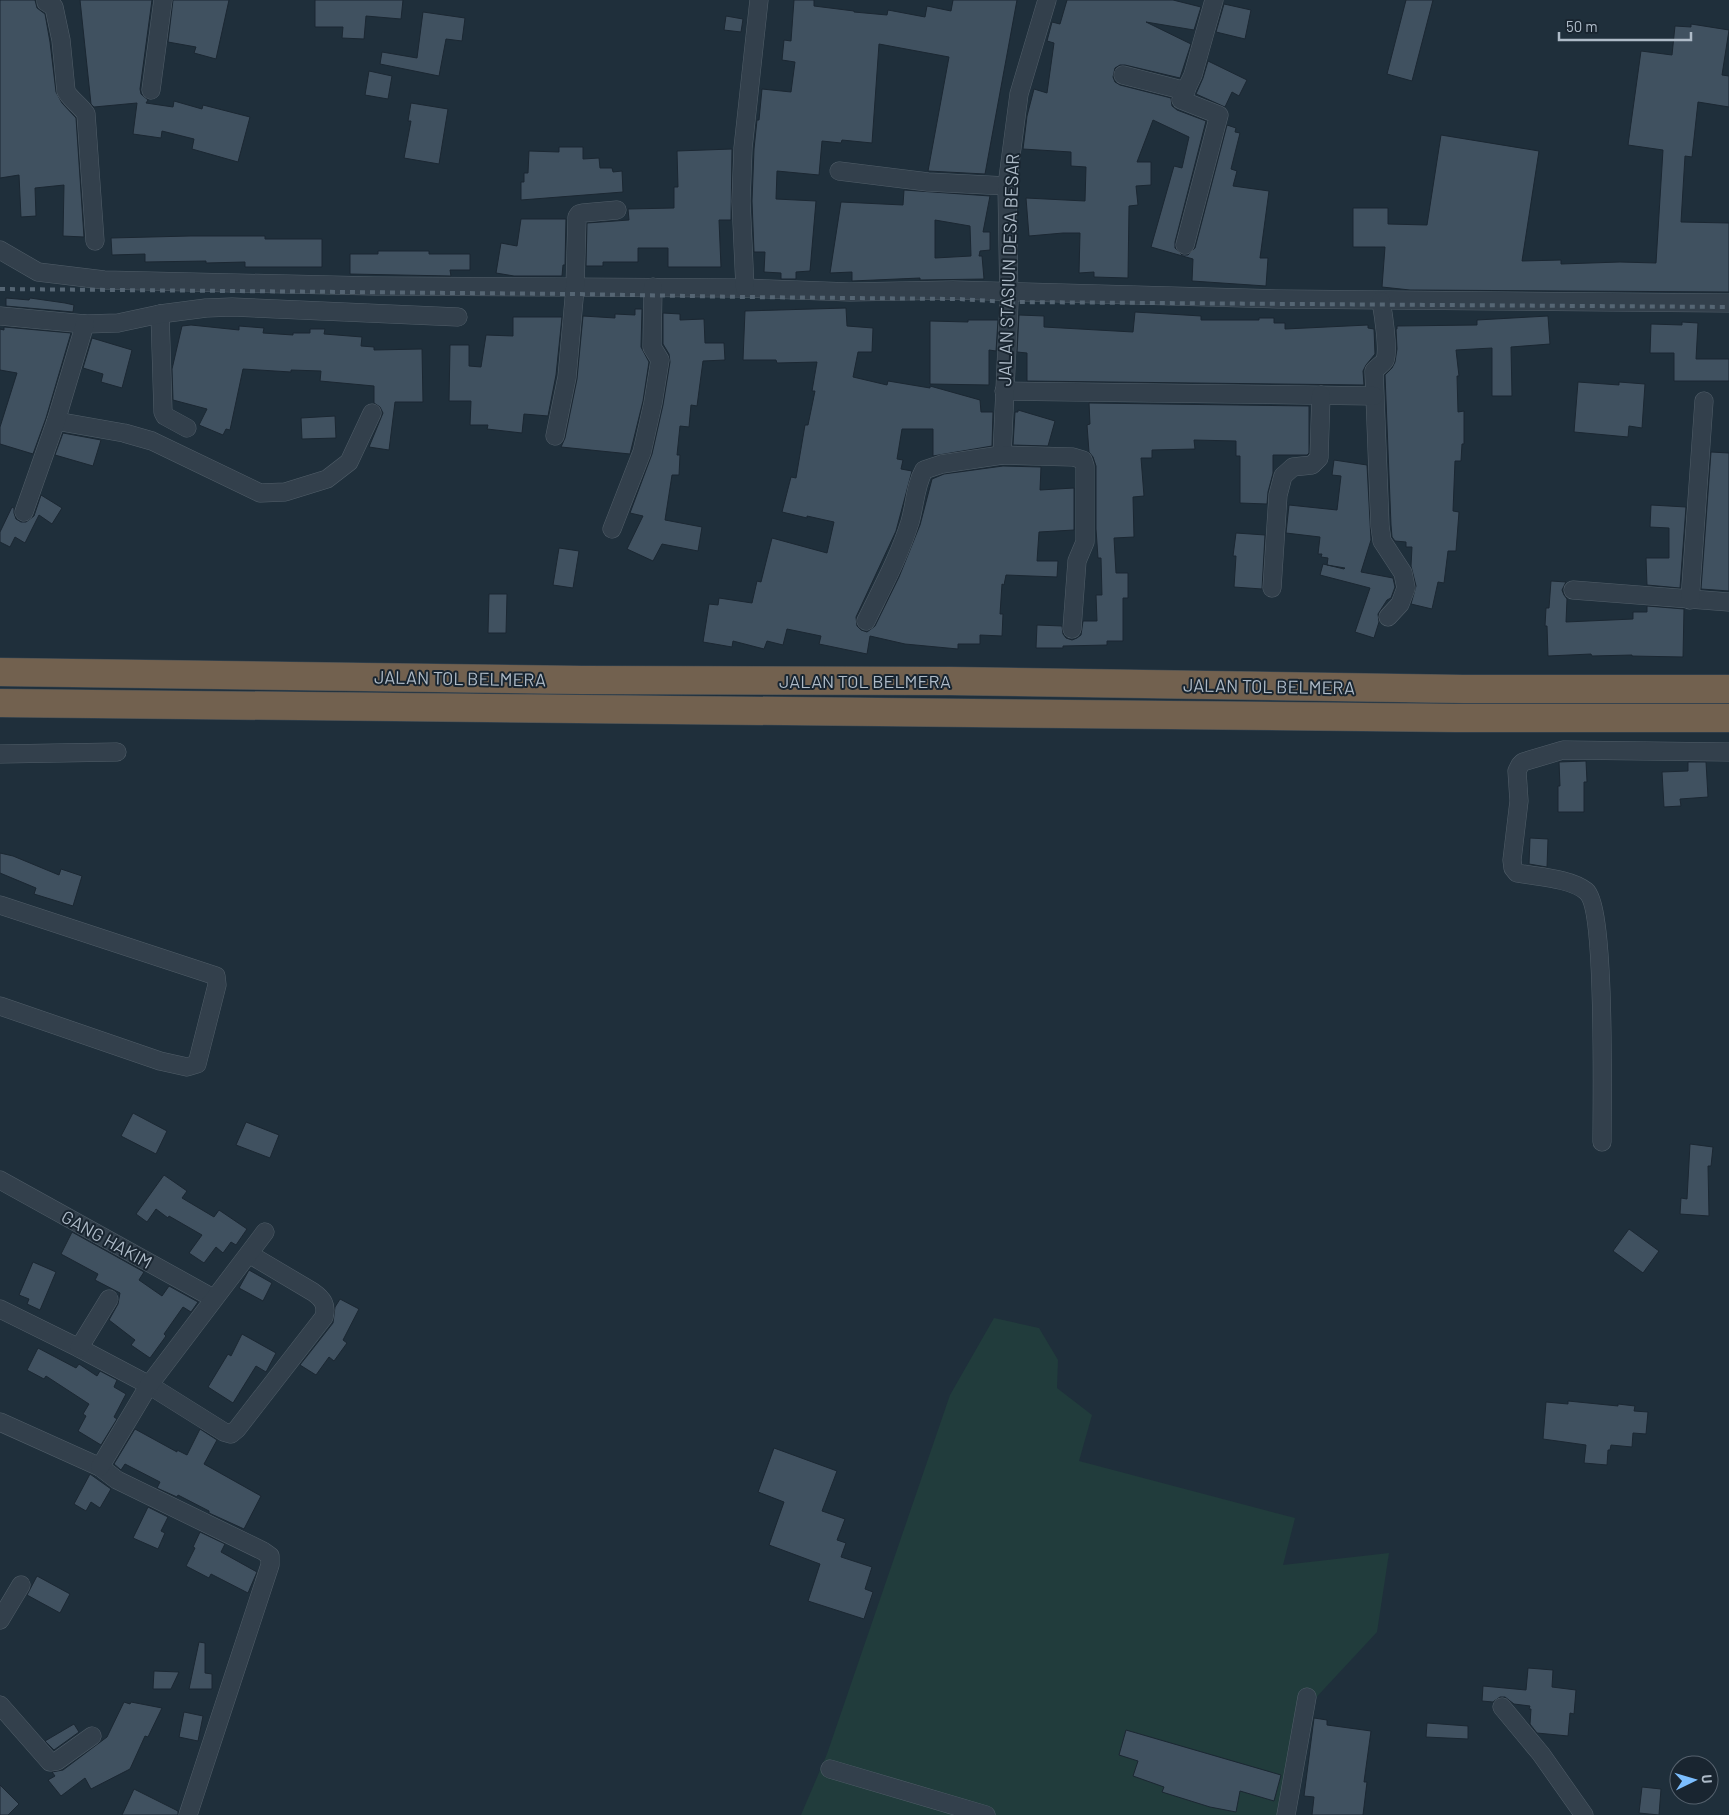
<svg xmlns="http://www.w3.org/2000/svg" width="1729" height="1815" font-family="Barlow,sans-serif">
<rect width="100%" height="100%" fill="#1f2f3b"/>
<polygon fill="#213c3c" points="994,1318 1039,1328 1058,1360 1057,1388 1092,1415 1079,1461 1295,1518 1283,1565 1389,1553 1377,1632 1311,1703 1278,1815 801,1815 827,1754 950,1395"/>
<g fill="#405160" stroke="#1b2732" fill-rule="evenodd">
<polygon points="0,0 35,0 37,8 45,14 50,42 56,92 62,103 76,118 84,237 63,236 64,185 35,188 36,216 21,217 19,175 0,178"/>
<polygon points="80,0 152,0 140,89 141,94 148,100 146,103 173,107 174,101 202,109 203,105 250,117 238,162 192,149 194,139 162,131 161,138 133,134 137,103 94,107 91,104"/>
<polygon points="173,0 229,0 216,59 194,53 196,47 168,42"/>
<polygon points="315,0 403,0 401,19 366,16 364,39 342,38 343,27 315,27"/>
<polygon points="794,0 814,0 814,6 854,11 854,12 887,15 888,10 925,17 927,6 951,11 953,0 1017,0 985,174 928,171 949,57 879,44 872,143 842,140 841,143 822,141 819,175 777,171 776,199 816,201 810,271 796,272 796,279 781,279 781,273 764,272 765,252 754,252 752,201 754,149 757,120 759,120 762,89 791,92 795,62 782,60 784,40 791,41"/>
<polygon points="1067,0 1173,0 1201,7 1194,30 1146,22 1191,44 1180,78 1125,65 1120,65 1115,68 1113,77 1115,82 1120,85 1171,98 1172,106 1177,110 1206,121 1175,242 1175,248 1182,255 1188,255 1195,248 1227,125 1236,128 1235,132 1240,133 1231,169 1237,171 1233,186 1269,191 1260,258 1268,258 1266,286 1192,281 1193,259 1151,247 1174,166 1182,168 1189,137 1153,120 1137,162 1151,162 1151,185 1136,186 1138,205 1129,206 1128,278 1094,277 1094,272 1079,273 1080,233 1063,233 1029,236 1026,198 1085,201 1086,167 1071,166 1071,152 1023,149 1027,116 1034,89 1047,93 1054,43 1047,41 1052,22 1060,24"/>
<polygon points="1406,0 1433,0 1412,81 1387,74"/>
<polygon points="1224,4 1251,10 1245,39 1216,32"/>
<polygon points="423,12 465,18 462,41 446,39 439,76 380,64 382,52 417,58"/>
<polygon points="726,16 743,19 741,32 724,30"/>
<polygon points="1691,24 1729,30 1722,75 1729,76 1729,107 1698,102 1692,157 1685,156 1681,222 1729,223 1729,292 1410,290 1382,287 1385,247 1353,247 1353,208 1388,208 1388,224 1427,225 1441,135 1539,151 1522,261 1561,260 1561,264 1620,262 1656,263 1663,150 1628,145 1641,51 1672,55 1675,26 1691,27"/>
<polygon points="1208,61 1247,80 1239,96 1232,92 1225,107 1196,94 1203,78"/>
<polygon points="369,71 392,76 388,99 365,95"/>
<polygon points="411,103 448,109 439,164 404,158 411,121 408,121"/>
<polygon points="559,147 583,147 583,159 599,158 600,168 612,168 613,172 622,171 623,192 521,200 521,182 524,182 524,173 528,173 529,151 559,152"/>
<polygon points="732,149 731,220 719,220 721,267 668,267 668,248 638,248 638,262 603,262 603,266 586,266 587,223 629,220 628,209 674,208 674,187 678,187 677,151"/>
<path d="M904,190l86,6 -7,36h7v18l-10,1 -1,5h3l2,23 -64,1v-2l-68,3v-9l-22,1 11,-71 62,3zM935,220l35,6 1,30 -36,2z"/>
<polygon points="521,219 566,219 565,265 563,265 562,276 514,276 496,273 501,243 517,246"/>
<polygon points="190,236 265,236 265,239 322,239 322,267 245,267 245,262 206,263 206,261 145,262 145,254 112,255 111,238"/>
<polygon points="378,251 429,251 429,254 470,254 470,270 450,270 451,276 350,274 350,254 378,254"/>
<polygon points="6,298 29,300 30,298 65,303 74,305 73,312 6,306"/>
<polygon points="846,308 847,326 873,328 872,352 858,352 853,377 887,385 888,381 930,388 930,386 980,400 981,412 993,412 992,446 933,456 933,429 902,429 897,459 903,460 901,469 912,471 896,531 856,617 857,626 861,630 867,632 875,626 899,577 920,525 932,479 944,474 1003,466 1041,467 1040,490 1074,488 1074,530 1039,532 1037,561 1058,561 1057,577 1006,575 1004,585 1002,584 1000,614 1003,614 1002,636 980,635 980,644 958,644 958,649 905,644 870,636 867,654 819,644 821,636 787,629 783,645 767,641 764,649 733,641 732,647 703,642 709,604 718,605 719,598 752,603 757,581 761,582 772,538 827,553 834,522 807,516 807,518 782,512 791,477 796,478 805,425 808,425 815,391 812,391 817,362 777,363 776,360 743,360 745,311"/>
<polygon points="635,309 642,309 641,347 649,362 643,401 630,454 561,447 565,438 577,379 583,316 615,318 615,314 635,315"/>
<polygon points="1135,312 1201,316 1201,320 1259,320 1259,318 1274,318 1274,323 1285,323 1285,329 1368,325 1368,328 1374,329 1375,354 1366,365 1363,371 1364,385 1027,381 1027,353 1017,352 1019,315 1044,316 1044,327 1133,332"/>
<polygon points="663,313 680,314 680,320 704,319 705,343 724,343 725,360 703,361 697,406 691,405 689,427 680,426 677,455 680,455 679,475 672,475 665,520 702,527 698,551 662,544 653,561 627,549 643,516 630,513 652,454 663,405 670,362 669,354 663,344"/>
<polygon points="1548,316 1550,344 1511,347 1512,396 1492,396 1492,348 1456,350 1459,376 1457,376 1458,412 1464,411 1464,444 1462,444 1461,461 1455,461 1453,511 1459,512 1456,551 1448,551 1444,583 1438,582 1432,609 1411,604 1416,586 1411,566 1412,547 1406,547 1406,542 1395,541 1392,537 1391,525 1385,375 1392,368 1395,362 1397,349 1396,329 1397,329 1397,326 1477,325 1477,320"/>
<polygon points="513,317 562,317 556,375 548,416 524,414 522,433 487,429 488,425 470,425 471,401 449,401 450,345 469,345 469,366 481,367 486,335 513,336"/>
<polygon points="968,320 998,320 996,351 989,350 989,385 930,384 930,321 968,322"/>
<polygon points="1682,322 1698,323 1696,359 1729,359 1729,381 1674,381 1674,353 1650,353 1651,324 1682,325"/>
<polygon points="191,325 239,330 239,326 264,328 263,333 293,335 293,333 310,333 310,329 325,329 324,334 362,337 361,346 374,347 374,350 422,349 423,402 395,402 389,450 369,447 383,413 380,407 374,403 374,386 320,381 321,371 291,370 291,372 243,369 230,430 226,429 223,435 199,425 207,409 173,400 172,369 182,326"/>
<polygon points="4,327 71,333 46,418 33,454 0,444 0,427 17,373 0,370 0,329 4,330"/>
<polygon points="92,338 132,350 122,388 101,382 103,374 83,368"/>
<polygon points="1578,382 1619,385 1619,382 1645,384 1642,428 1629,426 1628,437 1574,432"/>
<polygon points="1089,403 1309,406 1309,453 1307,455 1273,455 1273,473 1268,492 1267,504 1240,503 1240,456 1236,456 1236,441 1194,440 1195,449 1152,450 1152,458 1141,458 1144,496 1133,497 1134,537 1114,538 1116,573 1128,573 1128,598 1123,598 1123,641 1107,641 1107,645 1063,646 1063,648 1036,648 1037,625 1062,626 1063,634 1066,638 1072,640 1077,638 1081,635 1083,621 1097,621 1096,595 1102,595 1101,558 1098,558 1096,529 1096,466 1093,457 1089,452 1087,425 1090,424"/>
<polygon points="1018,410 1055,421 1048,446 1013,445 1015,412 1018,412"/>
<polygon points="335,416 336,438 302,439 301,418"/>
<polygon points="63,433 101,440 93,466 55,455"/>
<polygon points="1711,452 1729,453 1729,591 1701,589"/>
<polygon points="1334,460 1367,465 1371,540 1361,572 1393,578 1395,587 1391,598 1387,600 1378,614 1379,622 1374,638 1355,632 1370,588 1320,575 1323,564 1344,569 1345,568 1327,565 1328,558 1321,557 1322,554 1318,554 1320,537 1286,533 1289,505 1337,510 1341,476 1332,475"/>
<polygon points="41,495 62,508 52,524 39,515 25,543 15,537 10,547 0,542 0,532 12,507 14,508 14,513 16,519 21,522 26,522 34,516"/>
<polygon points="1651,505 1686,507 1680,588 1647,585 1646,558 1669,558 1669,528 1650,527"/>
<polygon points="1236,533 1265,535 1262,589 1234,587 1236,556 1233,556"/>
<polygon points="559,548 579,551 573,588 553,585"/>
<polygon points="1551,581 1566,582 1562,590 1564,595 1567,599 1566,622 1633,619 1633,612 1647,612 1647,606 1684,609 1683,657 1632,656 1632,655 1592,656 1591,654 1548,656 1547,626 1545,626 1546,608 1549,608"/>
<polygon points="489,594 507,594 506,633 488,633"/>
<polygon points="1586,761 1587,782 1584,782 1584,812 1558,812 1558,786 1560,786 1559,762"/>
<polygon points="1688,762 1706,762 1708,797 1680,799 1681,806 1664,807 1662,772 1688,771"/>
<polygon points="1530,838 1548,839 1547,867 1529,864"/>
<polygon points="0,853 13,856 59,875 61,869 82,876 73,906 34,894 36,888 0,873"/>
<polygon points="133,1113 167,1131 156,1154 121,1136"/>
<polygon points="246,1122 279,1135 270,1158 236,1145"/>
<polygon points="1690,1144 1713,1147 1711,1166 1708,1166 1709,1216 1680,1214 1681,1198 1687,1199"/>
<polygon points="164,1175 187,1191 182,1198 214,1217 219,1210 247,1229 236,1245 231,1242 223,1253 216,1247 204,1263 189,1253 202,1235 169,1216 168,1218 156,1209 147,1222 136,1214"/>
<polygon points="1629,1229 1659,1251 1643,1273 1613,1251"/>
<polygon points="72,1232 144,1272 139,1280 162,1296 169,1286 198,1302 191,1312 183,1307 164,1334 166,1336 150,1358 131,1345 135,1340 109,1320 118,1304 120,1293 95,1280 98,1274 61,1254"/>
<polygon points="33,1262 56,1272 40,1310 27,1304 29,1299 19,1295"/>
<polygon points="249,1270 272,1283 263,1301 239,1288"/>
<polygon points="340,1299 359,1309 343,1340 347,1343 334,1361 329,1357 316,1375 300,1365 333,1323 335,1307"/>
<polygon points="242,1334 276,1353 266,1372 256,1366 233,1403 208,1387 228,1354 231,1356"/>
<polygon points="38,1348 76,1368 79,1364 97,1376 100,1371 117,1380 114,1387 126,1394 114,1417 117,1419 101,1445 78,1431 86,1416 83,1414 89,1404 46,1376 44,1379 27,1370"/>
<polygon points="1568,1401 1618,1406 1618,1404 1635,1406 1634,1411 1648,1412 1646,1434 1633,1433 1632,1447 1611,1445 1610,1450 1608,1450 1607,1465 1584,1463 1586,1445 1543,1439 1546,1402 1568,1404"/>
<polygon points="135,1429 177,1452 177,1450 187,1455 200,1429 217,1440 204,1464 261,1496 244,1529 209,1513 209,1511 178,1495 177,1497 157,1488 160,1482 125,1464 121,1470 114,1464"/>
<polygon points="774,1448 837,1471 822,1511 845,1519 837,1540 846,1543 841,1557 872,1567 865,1589 873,1592 864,1619 808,1601 820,1564 769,1545 784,1502 758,1492"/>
<polygon points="90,1474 111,1489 100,1508 91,1502 86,1511 74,1504"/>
<polygon points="148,1507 168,1517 161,1531 165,1533 158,1549 133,1538"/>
<polygon points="200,1532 225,1544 221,1552 257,1572 248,1593 211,1574 209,1578 186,1566 195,1548 193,1547"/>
<polygon points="37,1576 70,1594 60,1613 27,1595"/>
<polygon points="199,1642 205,1643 205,1673 212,1674 212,1689 189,1689"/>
<polygon points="1528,1668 1553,1670 1552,1687 1576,1690 1574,1714 1570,1713 1568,1736 1537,1733 1530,1724 1531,1709 1529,1709 1530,1706 1514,1704 1505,1697 1500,1697 1493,1702 1482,1701 1483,1686 1526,1690"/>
<polygon points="154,1671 179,1672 171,1689 153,1689"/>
<polygon points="124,1702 130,1704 131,1702 162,1708 148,1737 145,1736 130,1769 91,1789 85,1778 61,1796 48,1780 55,1776 52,1772 63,1770 107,1737"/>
<polygon points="184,1712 203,1716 198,1741 179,1737"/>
<polygon points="1314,1718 1327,1720 1327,1725 1371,1731 1364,1782 1367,1782 1363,1815 1312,1815 1314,1797 1304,1796"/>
<polygon points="1427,1723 1468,1726 1468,1739 1426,1737"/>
<polygon points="74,1724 79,1732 54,1750 45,1741"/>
<polygon points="1126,1730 1281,1775 1274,1801 1240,1791 1236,1812 1210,1807 1162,1792 1164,1787 1133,1776 1138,1761 1119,1755"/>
<polygon points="0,1785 19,1804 8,1815 0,1815"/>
<polygon points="1642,1787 1661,1789 1659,1815 1639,1813"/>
<polygon points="134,1789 178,1811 178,1815 122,1815"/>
</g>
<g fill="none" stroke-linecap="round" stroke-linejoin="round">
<g stroke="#515e69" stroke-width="19">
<g id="street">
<path d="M46,0v2l8,5 7,33 5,51c4,8 14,14 20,23l9,127"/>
<polyline points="1123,75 1186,91"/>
<polyline points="151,90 163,0"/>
<polyline points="839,171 928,182 1007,186"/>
<polyline points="1185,245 1219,115 1181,100 1193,75 1214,0"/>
<polyline points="0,250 38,272 104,280 374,286 745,288 850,292 953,290 1278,299 1729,303"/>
<polyline points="745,288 741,201 743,148 759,0"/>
<path d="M1381,301c2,11 8,49 4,59 -2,4 -8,7 -11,11l6,155 2,15 21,32 3,15 -6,16 -12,13"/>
<polyline points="160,314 163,412 165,416 187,428"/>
<polyline points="0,316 85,324 118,323 160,314 206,308 232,307 458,317"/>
<polyline points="1004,391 1374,396"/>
<polyline points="56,421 124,433 152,441 260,493 285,492 327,479 349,462 372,413"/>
<polyline points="555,436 567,377 575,288 577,217 579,214 583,213 617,210"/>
<polyline points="1002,455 1009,302 1007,186 1019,94 1047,0"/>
<polyline points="24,512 56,421 85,324"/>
<polyline points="612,529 642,452 653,403 660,360 652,347 653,287"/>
<polyline points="1272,588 1278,495 1283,476 1293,467 1312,465 1319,458 1321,395"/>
<polyline points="1573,590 1729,602"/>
<polyline points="1690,600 1704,401"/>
<path d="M866,621c16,-33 33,-64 44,-99 5,-17 5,-36 14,-52l18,-6 60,-9 71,2 10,3 2,6v76l-8,19 -5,68"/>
<polyline points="0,754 117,752"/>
<polyline points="0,905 216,976 217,985 197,1064 187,1067 160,1061 0,1006"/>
<path d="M1602,1142c0,-36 4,-235 -16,-251 -16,-13 -49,-14 -69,-18l-4,-5 -1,-8 7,-59 -2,-30 3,-6 3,-3 40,-12 166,2"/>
<polyline points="0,1180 213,1298"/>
<path d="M0,1309l79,39 70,37 75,47 7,2 6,-5 87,-112c3,-12 -1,-18 -11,-25l-64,-38"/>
<polyline points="79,1348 109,1299"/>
<polyline points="0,1422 100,1467 117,1480 263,1551 270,1556 270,1565 188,1815"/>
<polyline points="100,1467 149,1385 265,1232"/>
<polyline points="0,1620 21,1585"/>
<polyline points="0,1705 50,1762 57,1761 92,1736"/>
<polyline points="1502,1707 1541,1754 1584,1815"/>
<polyline points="830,1769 986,1815"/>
<polyline points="1286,1815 1307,1697"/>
</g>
</g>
<g stroke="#3e4b56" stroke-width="29">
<g id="highway">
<polyline points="0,672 582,680 950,681 1463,689 1729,689"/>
<polyline points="0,703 1455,718 1729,718"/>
</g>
</g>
<use href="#street" stroke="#33404c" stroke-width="18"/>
<use href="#highway" stroke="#72614f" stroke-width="28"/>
<polyline stroke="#556573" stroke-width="4" stroke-dasharray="5 5" stroke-linecap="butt" points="0,289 574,294 745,297 958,299 1009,302 1729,307"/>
</g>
<g text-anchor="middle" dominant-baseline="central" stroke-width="4" stroke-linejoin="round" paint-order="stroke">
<g font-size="18" fill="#aebbc8" stroke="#192530">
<text transform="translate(1008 270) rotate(-88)">JALAN STASIUN DESA BESAR</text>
<text transform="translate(460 678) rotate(1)">JALAN TOL BELMERA</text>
<text x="865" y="681">JALAN TOL BELMERA</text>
<text transform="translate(1269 686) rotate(1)">JALAN TOL BELMERA</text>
<text transform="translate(107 1239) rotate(29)">GANG HAKIM</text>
</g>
</g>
<g transform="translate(1694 1780) rotate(85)"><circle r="24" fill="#192530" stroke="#55616d"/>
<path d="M0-4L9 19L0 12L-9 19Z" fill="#7cbeff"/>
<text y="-8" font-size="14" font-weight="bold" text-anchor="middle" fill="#aebbc8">U</text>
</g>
<path d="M1559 32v8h132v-8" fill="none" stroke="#aebbc8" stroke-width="2.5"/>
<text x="1566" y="32" font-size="15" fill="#aebbc8" stroke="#192530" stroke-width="4" paint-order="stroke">50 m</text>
</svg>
